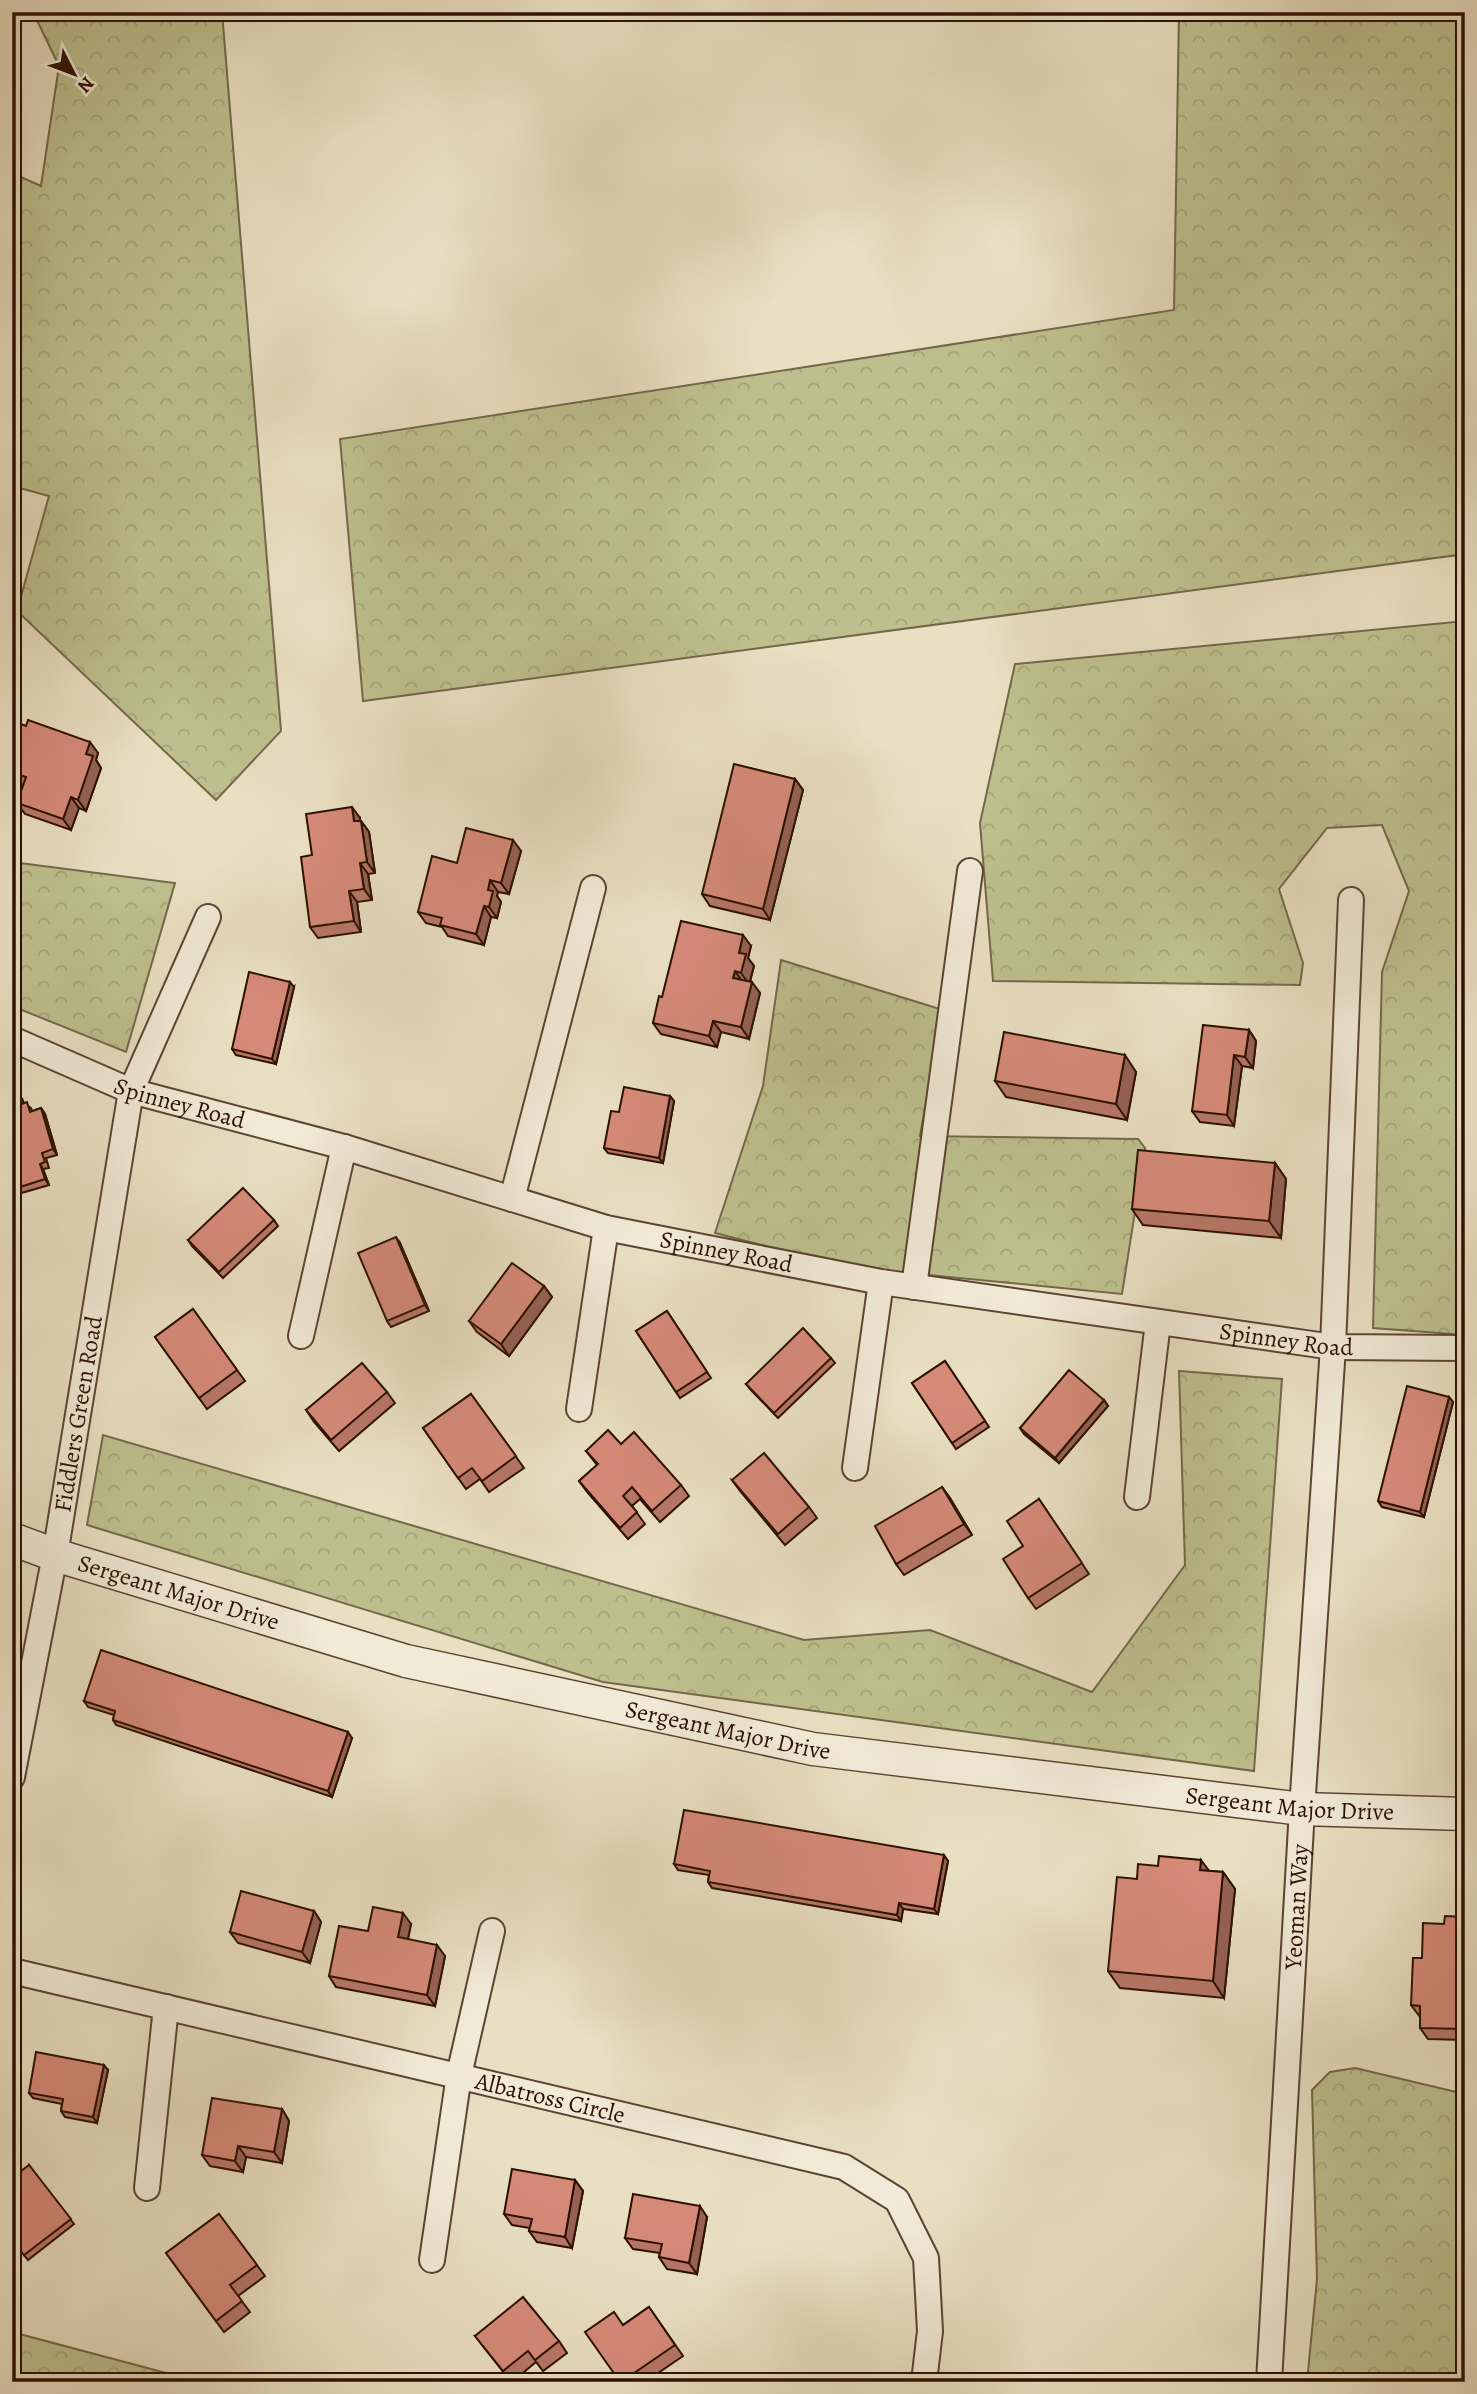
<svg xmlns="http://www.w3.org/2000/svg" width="1477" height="2394" font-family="Alegreya,serif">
<defs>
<pattern id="forest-crowns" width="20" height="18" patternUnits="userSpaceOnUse" patternTransform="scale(1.75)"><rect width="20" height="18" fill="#bdc08e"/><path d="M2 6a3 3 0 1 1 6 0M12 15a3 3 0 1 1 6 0" fill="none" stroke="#a3a479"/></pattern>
</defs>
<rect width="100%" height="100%" fill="#e9dfc1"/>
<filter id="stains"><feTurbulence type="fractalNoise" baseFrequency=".00286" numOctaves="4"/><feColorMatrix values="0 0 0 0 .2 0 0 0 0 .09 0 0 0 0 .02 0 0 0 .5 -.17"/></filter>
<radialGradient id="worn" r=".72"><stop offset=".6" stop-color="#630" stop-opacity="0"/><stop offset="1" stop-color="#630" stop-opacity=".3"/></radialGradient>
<g fill="url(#forest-crowns)" stroke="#756848" stroke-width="2">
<polygon points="33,12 222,12 281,731 216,800 17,611 49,496 12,486 12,173 41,186 59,66"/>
<polygon points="1179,12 1465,12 1465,554 363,701 340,439 1174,310"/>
<polygon points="1465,621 1465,1335 1373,1328 1382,972 1409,891 1382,825 1327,828 1279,889 1303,963 1300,985 993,981 980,823 1015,664"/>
<polygon points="12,862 175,883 126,1052 12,1006"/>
<polygon points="781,960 943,1010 920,1136 1138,1139 1145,1148 1122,1294 847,1267 715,1233 763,1086"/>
<polygon points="1179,1371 1282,1379 1254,1771 603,1682 87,1525 103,1435 804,1640 930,1630 1092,1692 1185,1565"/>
<polygon points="1355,2068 1465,2094 1465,2382 1307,2382 1317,2279 1312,2090 1330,2072"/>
<polygon points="12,2332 200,2382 12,2382"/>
</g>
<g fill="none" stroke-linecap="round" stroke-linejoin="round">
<g stroke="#5c4432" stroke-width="28">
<g id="minor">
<path id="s1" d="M12,1039l119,52 213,56 262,81 275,54 452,65 132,1"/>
<polyline points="512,1199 593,888"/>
<polyline points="914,1287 970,871"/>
<polyline points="301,1336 344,1147"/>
<polyline points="579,1409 606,1228"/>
<polyline points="855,1468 881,1282"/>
<polyline points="1137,1497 1158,1322"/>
<path id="s2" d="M12,1777l43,-222 76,-464 77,-174"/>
<path id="s3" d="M12,1971l832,196 53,33 29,58 4,73 -6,51"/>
<polyline points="147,2188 166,2007"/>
<polyline points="432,2260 459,2075 492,1931"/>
<path id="s4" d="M1269,2382l33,-573 31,-462 18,-447"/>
</g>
</g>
<g stroke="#5c4432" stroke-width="35">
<g id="tertiary">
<path id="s5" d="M12,1539l43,16 351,106 407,88 489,60 163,5"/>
</g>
</g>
<use href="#minor" stroke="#f1ead7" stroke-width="24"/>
<use href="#tertiary" stroke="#f1ead7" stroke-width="32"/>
</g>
<g fill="#b77767" stroke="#2d1002" stroke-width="2">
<polygon points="12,721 98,753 96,760 101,768 86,811 79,808 71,830 25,814 17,803 23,785 17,783 12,776 12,764 15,756 12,755"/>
<polygon points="795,779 803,790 770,920 710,906 702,894"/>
<polygon points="360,818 360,821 361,821 369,832 375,873 368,874 372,900 357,902 361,932 318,938 310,927 312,855"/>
<polygon points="521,851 509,894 498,892 497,896 501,902 497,918 491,917 484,945 448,936 442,927 426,923 418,912 457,863"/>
<polygon points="751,946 748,958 754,966 750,982 760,993 749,1039 721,1032 717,1047 661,1034 653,1023 662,997"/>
<polygon points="294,987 276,1064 236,1055 232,1049"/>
<polygon points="1249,1030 1256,1041 1253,1068 1242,1066 1234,1126 1200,1122 1192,1111"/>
<polygon points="1136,1072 1127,1120 1006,1097 995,1081"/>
<polygon points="670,1096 674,1101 663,1163 608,1153 604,1148 619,1112"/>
<polygon points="22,1098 24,1103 31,1108 32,1111 41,1108 45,1114 57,1155 46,1158 49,1168 43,1169 49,1185 18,1194 14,1189"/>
<polygon points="1275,1163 1286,1179 1281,1238 1143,1225 1132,1209"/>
<polygon points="274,1220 278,1226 223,1278 192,1246 188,1240"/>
<polygon points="400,1243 429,1311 391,1327 387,1321"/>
<polygon points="544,1286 552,1297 509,1356 477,1332 469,1321"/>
<polygon points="193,1309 245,1381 207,1409 155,1337"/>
<polygon points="667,1311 711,1378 680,1398 636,1331"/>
<polygon points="831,1358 835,1363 778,1418 750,1389 746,1384"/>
<polygon points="945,1361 989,1427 956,1449 912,1383"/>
<polygon points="387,1392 395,1403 339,1451 314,1422 306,1410"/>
<polygon points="471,1394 524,1468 489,1492 480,1479 466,1489 423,1428"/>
<polygon points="1449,1397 1453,1402 1424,1517 1382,1507 1378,1501"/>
<polygon points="1104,1400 1108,1406 1059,1463 1024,1434 1020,1428"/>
<polygon points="621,1444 681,1485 689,1496 660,1522 640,1499 632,1506 645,1524 628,1539 587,1492 579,1481 597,1465 586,1451"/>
<polygon points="732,1480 809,1507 817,1518 785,1545 740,1491"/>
<polygon points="942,1487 950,1498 972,1535 904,1575 896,1564"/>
<polygon points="1039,1499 1089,1574 1036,1609 1028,1598 1023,1546"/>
<polygon points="84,1701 352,1738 332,1797 116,1725 113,1720 114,1715 88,1707"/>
<polygon points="948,1861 938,1914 903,1909 901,1921 712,1888 708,1882 709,1875 678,1870 674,1864"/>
<polygon points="1209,1871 1223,1872 1235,1889 1224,1998 1120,1988 1108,1971 1137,1879"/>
<polygon points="314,1911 321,1922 310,1963 238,1943 230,1932"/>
<polygon points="1465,1917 1465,2040 1428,2039 1420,2028 1420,2017 1411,2005 1422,1958 1444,1924"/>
<polygon points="411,1924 408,1939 445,1956 435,2006 336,1987 329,1976 368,1931"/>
<polygon points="108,2070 97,2123 65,2117 61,2111 62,2104 33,2098 29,2093"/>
<polygon points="282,2109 289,2121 282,2163 246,2157 243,2172 210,2166 202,2155"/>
<polygon points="29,2165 74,2224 28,2260 12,2240 14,2215"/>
<polygon points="575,2180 583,2191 572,2248 537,2242 529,2231 530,2228 512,2225 504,2214"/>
<polygon points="219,2214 265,2276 238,2296 250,2312 224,2332 166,2253"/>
<polygon points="707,2217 697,2274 667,2269 659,2257 660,2253 633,2249 625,2238"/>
<polygon points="649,2307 683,2356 645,2382 620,2382 623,2325"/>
<polygon points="475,2336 559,2341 567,2353 543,2371 536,2362 512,2382 511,2382"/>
</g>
<g fill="#956154" stroke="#2d1002" stroke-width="2">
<polygon points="90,742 98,753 96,760 101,768 86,811 78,800 86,754"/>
<polygon points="795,779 803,790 770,920 763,909"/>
<polygon points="71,797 79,808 71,830 63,819"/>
<polygon points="352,807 360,818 362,832 354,821"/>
<polygon points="361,821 369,832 375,873 367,862"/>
<polygon points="513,840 521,851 509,894 501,883"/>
<polygon points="360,863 368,874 372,900 364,889"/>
<polygon points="490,880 498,892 497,896 501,902 497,918 489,907 488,890"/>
<polygon points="349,891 357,902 361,932 354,921"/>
<polygon points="484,906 491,917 484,945 476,934"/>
<polygon points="743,935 751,946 748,958 754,966 749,984 741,973 739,953"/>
<polygon points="735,971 743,982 733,978"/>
<polygon points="290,982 294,987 276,1064 272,1059"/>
<polygon points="752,982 760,993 749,1039 741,1027"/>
<polygon points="713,1021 721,1032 717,1047 709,1036"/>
<polygon points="1249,1030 1256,1041 1253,1068 1245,1057"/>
<polygon points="1125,1055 1136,1072 1127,1120 1116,1104"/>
<polygon points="1234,1055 1242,1066 1234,1126 1227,1115"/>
<polygon points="670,1096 674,1101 663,1163 659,1158"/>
<polygon points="41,1108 45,1114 57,1155 53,1149"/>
<polygon points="1275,1163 1286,1179 1281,1238 1269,1221"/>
<polygon points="40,1164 43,1169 49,1185 45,1179"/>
<polygon points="396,1237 400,1243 429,1311 425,1305"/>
<polygon points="544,1286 552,1297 509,1356 501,1344"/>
<polygon points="1449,1397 1453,1402 1424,1517 1420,1512"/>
<polygon points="1104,1400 1108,1406 1059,1463 1055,1458"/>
<polygon points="942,1487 950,1498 972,1535 964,1524"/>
<polygon points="348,1732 352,1738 332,1797 328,1791"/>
<polygon points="944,1855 948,1861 938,1914 934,1909"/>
<polygon points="1201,1860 1213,1876 1200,1870"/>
<polygon points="1223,1872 1235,1889 1224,1998 1213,1981"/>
<polygon points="899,1903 903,1909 901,1921 897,1915"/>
<polygon points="314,1911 321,1922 310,1963 302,1952"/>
<polygon points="403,1913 411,1924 406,1948 398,1937"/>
<polygon points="437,1945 445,1956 435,2006 427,1995"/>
<polygon points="104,2065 108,2070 97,2123 93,2117"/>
<polygon points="282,2109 289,2121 282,2163 274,2152"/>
<polygon points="238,2146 246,2157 243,2172 235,2161"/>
<polygon points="575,2180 583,2191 572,2248 565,2237"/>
<polygon points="700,2206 707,2217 697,2274 689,2263"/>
</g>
<g fill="#d58a78" stroke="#2d1002" stroke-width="2">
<polygon points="28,720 90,742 86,754 93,756 78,800 71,797 63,819 17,803 26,777 12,773 12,764 18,749 12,747 12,721 26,726"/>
<polygon points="734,764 795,779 763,909 702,894"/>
<polygon points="352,807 354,821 361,821 367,862 360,863 364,889 349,891 354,921 310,927 301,857 312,855 306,814"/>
<polygon points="466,828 513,840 501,883 490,880 488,890 493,891 489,907 484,906 476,934 440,925 442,918 418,912 432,856 457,863"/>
<polygon points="681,921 743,935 739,953 746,954 741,973 735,971 733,978 752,982 741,1027 713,1021 709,1036 653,1023 659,996 662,997"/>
<polygon points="249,972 290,982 272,1059 232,1049"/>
<polygon points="1203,1025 1249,1030 1245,1057 1234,1055 1227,1115 1192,1111"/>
<polygon points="1004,1032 1125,1055 1116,1104 995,1081"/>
<polygon points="624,1087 670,1096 659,1158 604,1148 611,1111 619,1112"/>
<polygon points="18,1093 22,1104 27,1102 30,1112 41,1108 53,1149 42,1153 45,1162 40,1164 45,1179 14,1189 12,1182 12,1094"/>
<polygon points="1138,1150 1275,1163 1269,1221 1132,1209"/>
<polygon points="243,1188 274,1220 219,1272 188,1240"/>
<polygon points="396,1237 425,1305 387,1321 358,1253"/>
<polygon points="512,1263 544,1286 501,1344 469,1321"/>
<polygon points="193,1309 237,1370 199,1398 155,1337"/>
<polygon points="667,1311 707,1372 676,1392 636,1331"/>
<polygon points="803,1328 831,1358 774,1413 746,1384"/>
<polygon points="945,1361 985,1421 952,1443 912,1383"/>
<polygon points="362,1363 387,1392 331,1440 306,1410"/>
<polygon points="1069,1370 1104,1400 1055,1458 1020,1428"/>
<polygon points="1407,1386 1449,1397 1420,1512 1378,1501"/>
<polygon points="471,1394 516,1456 482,1481 472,1468 458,1478 423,1428"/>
<polygon points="608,1430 621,1444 634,1432 681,1485 652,1511 632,1487 623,1496 637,1512 620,1528 579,1481 598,1464 586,1451"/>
<polygon points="764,1453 809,1507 778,1534 732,1480"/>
<polygon points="942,1487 964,1524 896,1564 875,1526"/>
<polygon points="1039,1499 1082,1563 1028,1598 1003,1559 1023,1546 1007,1521"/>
<polygon points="101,1650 348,1732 328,1791 113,1720 115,1711 84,1701"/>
<polygon points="684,1810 944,1855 934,1909 899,1903 897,1915 708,1882 710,1871 674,1864"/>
<polygon points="1159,1856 1201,1860 1200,1870 1223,1872 1213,1981 1108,1971 1117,1877 1137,1879 1138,1864 1158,1866"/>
<polygon points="241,1891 314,1911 302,1952 230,1932"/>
<polygon points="373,1907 403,1913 398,1937 437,1945 427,1995 329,1976 339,1926 368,1931"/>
<polygon points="1445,1916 1465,1917 1465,2029 1420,2028 1420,2006 1411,2005 1413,1958 1422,1958 1423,1923 1444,1924"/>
<polygon points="36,2052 104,2065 93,2117 61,2111 63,2099 29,2093"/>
<polygon points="212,2098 282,2109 274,2152 238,2146 235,2161 202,2155"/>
<polygon points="29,2165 71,2219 24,2255 12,2240 12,2217 14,2215 12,2213 12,2178"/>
<polygon points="512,2169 575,2180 565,2237 529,2231 532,2219 504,2214"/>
<polygon points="633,2194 700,2206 689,2263 659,2257 662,2244 625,2238"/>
<polygon points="219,2214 257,2265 230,2285 242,2301 216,2321 166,2253"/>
<polygon points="523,2297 559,2341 535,2360 528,2351 503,2371 475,2336"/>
<polygon points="649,2307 675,2345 621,2382 620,2382 585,2332 614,2312 623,2325"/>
</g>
<g text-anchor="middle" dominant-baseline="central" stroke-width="7" stroke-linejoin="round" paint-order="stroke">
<g font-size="24" fill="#2d1002" stroke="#f1ead7">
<text stroke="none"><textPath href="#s1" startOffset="180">Spinney Road</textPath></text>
<text stroke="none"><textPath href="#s1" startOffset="747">Spinney Road</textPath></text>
<text stroke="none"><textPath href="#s1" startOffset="1314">Spinney Road</textPath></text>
<text stroke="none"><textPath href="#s2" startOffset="369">Fiddlers Green Road</textPath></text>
<text stroke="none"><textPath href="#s5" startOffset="175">Sergeant Major Drive</textPath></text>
<text stroke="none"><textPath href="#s5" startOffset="742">Sergeant Major Drive</textPath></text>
<text stroke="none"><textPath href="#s5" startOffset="1309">Sergeant Major Drive</textPath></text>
<text stroke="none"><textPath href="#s4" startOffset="476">Yeoman Way</textPath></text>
<text stroke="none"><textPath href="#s3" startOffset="553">Albatross Circle</textPath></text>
</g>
</g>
<rect width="1477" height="2394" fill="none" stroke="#e9dfc1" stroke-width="42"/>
<rect x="14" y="14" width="1449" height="2366" fill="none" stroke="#2d1002" stroke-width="3.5"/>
<rect x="21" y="21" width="1435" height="2352" fill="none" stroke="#2d1002" stroke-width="2"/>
<g transform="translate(74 74) rotate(132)" stroke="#f1ead7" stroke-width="5" paint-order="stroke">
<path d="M0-5L12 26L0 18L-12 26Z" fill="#2d1002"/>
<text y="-10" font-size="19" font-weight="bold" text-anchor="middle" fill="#2d1002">N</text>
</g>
<rect width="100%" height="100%" filter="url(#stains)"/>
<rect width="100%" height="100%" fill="url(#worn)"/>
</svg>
